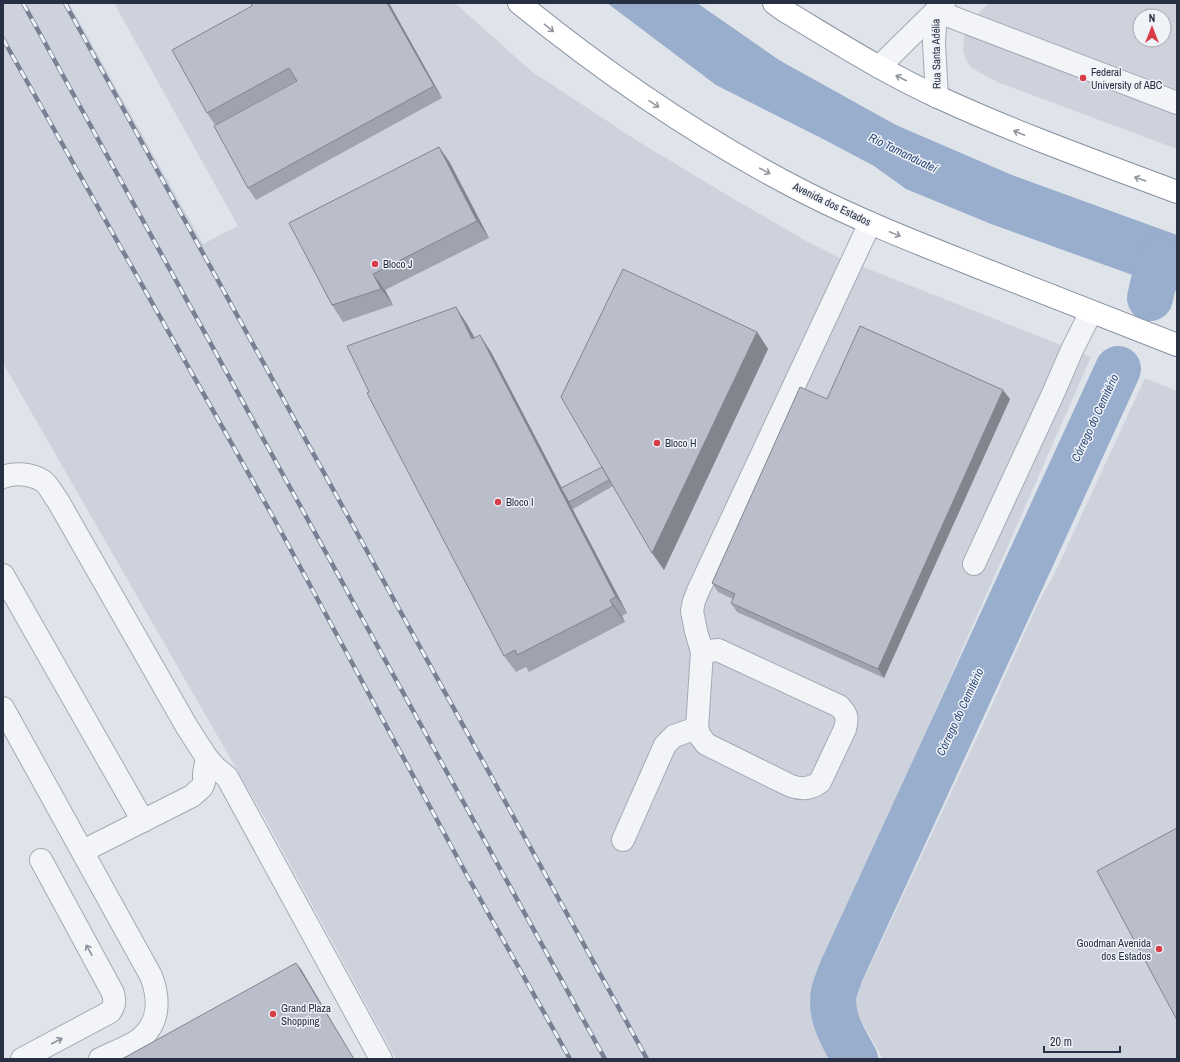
<svg xmlns="http://www.w3.org/2000/svg" width="1180" height="1062" font-family="'Archivo Narrow',sans-serif">
<rect width="100%" height="100%" fill="#dfe3ea"/>
<g fill="#cdd2dc" fill-rule="evenodd">
<polygon points="3,3 69,3 203,244 238,226 114,3 455,3 531,71 636,140 722,192 806,241 838,257 1091,357 820,972 813,996 821,1029 833,1059 396,1059 267,822 3,363"/>
<path d="M989,3h188v146l-180,-67 -25,-14 -5,-6 -3,-8 -1,-7 2,-14 9,-15zM1140,16h24v24h-24z"/>
<polygon points="1145,378 1177,391 1177,1059 883,1059 856,1011 856,996 986,718 1038,603 1053,577"/>
</g>
<polygon fill="#98aecc" points="607,3 697,3 779,60 896,125 1012,175 1177,235 1177,291 991,224 906,189 874,166 825,140 716,85"/>
<g fill="none" stroke-linecap="round" stroke-linejoin="round">
<g stroke="#98aecc" stroke-width="46">
<polyline points="1150,298 1159,259"/>
<path d="M855,1059c-11,-20 -26,-43 -21,-67 2,-7 5,-14 7,-20l277,-603"/>
</g>
<g stroke="#a4a9b4" stroke-width="24">
<g id="minor">
<polyline points="936,11 1177,103"/>
<polyline points="936,11 934,43 937,97"/>
<polyline points="879,67 944,3"/>
<path d="M3,477c12,-5 29,-3 40,4 5,3 11,15 15,20l129,226 20,31 -3,15v9l-2,5 -10,9 -109,55"/>
<polyline points="974,564 1052,396 1072,350 1091,312"/>
<polyline points="3,575 143,821"/>
<path d="M702,652l16,-2 121,56c8,8 9,12 6,23l-25,53c-9,7 -18,8 -29,4l-85,-42 -6,-8 -3,-8 5,-76 -6,-21 -4,-20 2,-10 4,-10 172,-368"/>
<path d="M3,708l148,268c9,23 9,49 -14,65 -11,7 -25,12 -37,18"/>
<polyline points="207,758 216,768 227,777 381,1059"/>
<polyline points="623,840 665,745 674,736 697,728"/>
<path d="M22,1059l88,-47c5,-7 5,-11 3,-19l-72,-133"/>
</g>
</g>
<g stroke="#868fa1" stroke-width="24">
<g id="highway">
<path d="M519,3c90,73 183,137 287,190 55,28 114,51 172,74 66,26 132,52 199,78"/>
<path d="M774,3l11,8c50,30 100,62 153,86 78,36 159,65 239,95"/>
</g>
</g>
<use href="#minor" stroke="#f2f4f8" stroke-width="22"/>
<use href="#highway" stroke="#fff" stroke-width="22"/>
<g stroke="#788194" stroke-width="4.5">
<g id="rail">
<polyline points="23,3 605,1059"/>
<polyline points="65,3 647,1059"/>
<polyline points="3,39 272,515 469,879 570,1059"/>
</g>
</g>
<use href="#rail" stroke="#eff2f7" stroke-width="3" stroke-dasharray="9" stroke-linecap="butt"/>
</g>
<g fill="#9fa3ae">
<polygon points="389,3 442,98 256,200 248,188 296,81 215,125 207,113 252,6"/>
<polygon points="439,147 450,163 489,238 385,290 393,305 343,322 332,305"/>
<polygon points="467,324 475,338 491,352 562,488 602,467 757,332 768,349 664,570 613,486 573,509 572,508 627,613 622,616 625,622 529,672 526,667 516,672 504,656"/>
<polygon points="827,399 1010,399 884,678 737,612 731,603 733,599 718,592 712,583"/>
</g>
<g fill="#82858d">
<polygon points="387,3 389,3 442,98 434,86"/>
<polygon points="439,147 450,163 489,238 477,221"/>
<polygon points="373,274 385,290 393,305 381,289"/>
<polygon points="456,307 467,324 484,356 472,339"/>
<polygon points="757,332 768,349 664,570 652,553"/>
<polygon points="480,335 491,352 569,502 572,508 627,613 616,597"/>
<polygon points="1003,390 1010,399 884,678 878,669"/>
<polygon points="610,600 622,616 625,622 613,606"/>
<polygon points="296,963 301,969 354,1059"/>
</g>
<g fill="#b9beca" stroke="#82858d">
<polygon points="251,3 387,3 434,86 248,188 214,126 297,81 289,68 207,113 172,50 252,6"/>
<polygon points="439,147 477,221 373,274 381,289 332,305 289,223"/>
<polygon points="623,269 757,332 652,553 561,397"/>
<polygon points="456,307 472,339 480,335 616,597 610,600 613,606 517,655 515,650 504,656 367,393 369,392 347,346"/>
<polygon points="860,326 1003,390 878,669 731,603 735,594 712,583 800,387 827,399"/>
<polygon points="602,467 609,480 569,502 561,488"/>
<polygon points="1177,828 1177,1020 1097,871"/>
<polygon points="296,963 354,1059 122,1059"/>
</g>
<defs><path id="oneway-shaft" d="M-6 0H5M1.5-3L5.5 0L1.5 3" fill="none" stroke-width="1.6" stroke-linecap="round" stroke-linejoin="round"/></defs>
<g stroke="#9397a0">
<use href="#oneway-shaft" transform="translate(549 28) rotate(39)"/>
<use href="#oneway-shaft" transform="translate(901 78) rotate(-153)"/>
<use href="#oneway-shaft" transform="translate(654 104) rotate(34)"/>
<use href="#oneway-shaft" transform="translate(1019 133) rotate(-157)"/>
<use href="#oneway-shaft" transform="translate(765 171) rotate(28)"/>
<use href="#oneway-shaft" transform="translate(1140 179) rotate(-160)"/>
<use href="#oneway-shaft" transform="translate(895 234) rotate(22)"/>
</g>
<g stroke="#8c929d">
<use href="#oneway-shaft" transform="translate(89 950) rotate(-119)"/>
<use href="#oneway-shaft" transform="translate(57 1041) rotate(-28)"/>
</g>
<g fill="#d73c49" stroke="#eff2f7" stroke-width="1.5">
<circle cx="1083" cy="78" r="4"/>
<circle cx="375" cy="264" r="4"/>
<circle cx="657" cy="443" r="4"/>
<circle cx="498" cy="502" r="4"/>
<circle cx="1159" cy="949" r="4"/>
<circle cx="273" cy="1014" r="4"/>
</g>
<g text-anchor="middle" dominant-baseline="central" stroke-width="3" stroke-linejoin="round" paint-order="stroke">
<g font-size="11" fill="#272f42" stroke="#eff2f7">
<text transform="translate(936 54) rotate(-91)">Rua Santa Adélia</text>
<text transform="translate(832 204) rotate(26)">Avenida dos Estados</text>
</g>
<g font-size="11" fill="#272f42" stroke="#eff2f7" text-anchor="start">
<text x="1091" y="72">Federal<tspan x="1091" dy="13">University of ABC</tspan></text>
<text x="383" y="264">Bloco J</text>
<text x="665" y="443">Bloco H</text>
<text x="506" y="502">Bloco I</text>
<text x="1151" y="943" text-anchor="end">Goodman Avenida<tspan x="1151" dy="13">dos Estados</tspan></text>
<text x="281" y="1008">Grand Plaza<tspan x="281" dy="13">Shopping</tspan></text>
</g>
<g font-size="12" font-style="italic" fill="#2e4b79" stroke="#eff2f7">
<text transform="translate(903 153) rotate(26)">Rio Tamanduateí</text>
<text transform="translate(1095 418) rotate(-65)">Córrego do Cemitério</text>
<text transform="translate(960 712) rotate(-65)">Córrego do Cemitério</text>
</g>
</g>
<rect width="1180" height="1062" fill="none" stroke="#272f42" stroke-width="8"/>
<g transform="translate(1152 28)"><circle r="19" fill="#eff2f7" stroke="#9fa4af"/>
<path d="M0-3L7 15L0 10L-7 15Z" fill="#d73c49"/>
<text y="-6" font-size="11" font-weight="bold" text-anchor="middle" fill="#272f42">N</text>
</g>
<path d="M1044 1046v6h76v-6" fill="none" stroke="#272f42" stroke-width="2"/>
<text x="1050" y="1046" font-size="12" fill="#272f42" stroke="#eff2f7" stroke-width="3" paint-order="stroke">20 m</text>
</svg>
